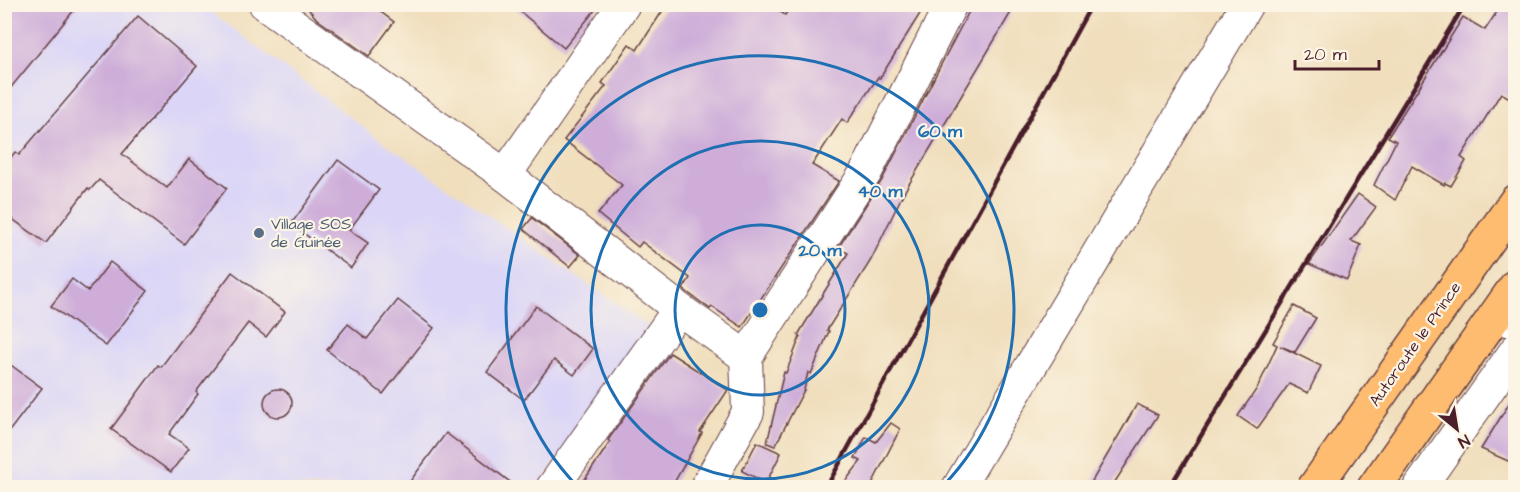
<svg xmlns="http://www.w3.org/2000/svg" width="1520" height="492" font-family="'Architects Daughter',sans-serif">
<rect width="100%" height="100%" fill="#fcf5e5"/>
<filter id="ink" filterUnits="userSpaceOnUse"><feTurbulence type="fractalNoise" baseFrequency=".0167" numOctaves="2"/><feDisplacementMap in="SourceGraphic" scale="12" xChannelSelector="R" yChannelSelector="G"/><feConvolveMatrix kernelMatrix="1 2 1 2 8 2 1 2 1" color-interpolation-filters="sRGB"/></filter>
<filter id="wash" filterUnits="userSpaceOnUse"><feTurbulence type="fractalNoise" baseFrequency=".008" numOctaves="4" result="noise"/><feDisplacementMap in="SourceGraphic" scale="24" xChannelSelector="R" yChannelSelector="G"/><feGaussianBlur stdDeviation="1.35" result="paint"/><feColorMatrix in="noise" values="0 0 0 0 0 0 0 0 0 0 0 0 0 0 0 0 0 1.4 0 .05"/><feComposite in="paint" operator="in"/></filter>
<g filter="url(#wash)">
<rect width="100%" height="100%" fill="#f0debc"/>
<polygon fill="#dbd6f7" points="4,5 202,5 376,137 652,329 538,487 5,487"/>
<g id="blocks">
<g fill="#ceadd9">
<polygon points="4,4 79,4 4,96"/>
<polygon points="304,4 370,4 394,22 369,56 317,19"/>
<polygon points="511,4 600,4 564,48"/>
<polygon points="667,4 768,4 785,15 793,4 926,4 880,78 878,77 847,123 842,119 812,165 839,181 742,327 712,307 710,309 683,289 690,278 642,242 638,247 598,214 622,185 564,140 606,86 602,83 629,44 637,50"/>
<polygon points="973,4 1016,4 903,194 871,260 827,330 829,331 811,374 808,372 804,390 775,446 767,443 784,372 786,373 800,337 798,335 848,253 838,248 882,180 946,55"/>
<polygon points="1502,4 1515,4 1515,101 1501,93 1461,157 1466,161 1451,186 1445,183 1444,185 1412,166 1395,200 1374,185 1396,141 1388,137 1463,17 1485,30"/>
<polygon points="138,16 197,66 122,154 167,188 189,159 227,188 184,244 99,180 90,190 88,188 46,243 4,213 4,166 15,152 19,155"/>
<polygon points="338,160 379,190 349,230 368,243 351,268 291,224"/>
<polygon points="1358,194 1376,207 1351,241 1361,245 1347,280 1309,264"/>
<polygon points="532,218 580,255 570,267 523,229"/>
<polygon points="110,262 148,291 106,346 51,306 72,279 88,291"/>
<polygon points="232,272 285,312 266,337 248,323 196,392 198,394 169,434 189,448 171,472 111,429 158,365 161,367"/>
<polygon points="398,300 434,328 383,394 327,350 348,324 367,339"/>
<polygon points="536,306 593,349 574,375 554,360 524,400 487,372"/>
<polygon points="1294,306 1316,318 1295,352 1280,346 1321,366 1308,393 1289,384 1257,429 1238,416 1258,387 1277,345 1273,343"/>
<polygon points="670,353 728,390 700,432 702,433 671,488 579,488 610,442 608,440"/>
<polygon points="4,360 42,388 4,438"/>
<circle cx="278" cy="403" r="14"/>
<polygon points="1515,394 1515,464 1481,449"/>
<polygon points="1137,404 1158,415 1111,488 1088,488"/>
<polygon points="891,423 900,429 870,488 840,488 861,461 855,458 866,437 876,442"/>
<polygon points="446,433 518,488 405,488"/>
<polygon points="757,442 781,453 766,483 742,471"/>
</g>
</g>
</g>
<g filter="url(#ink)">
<use href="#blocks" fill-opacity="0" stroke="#633c41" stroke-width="1.5"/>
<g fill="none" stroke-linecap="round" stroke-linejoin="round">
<g stroke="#633c41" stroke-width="34">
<g id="minor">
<polyline points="265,4 505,175 679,309 746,357"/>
<polyline points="505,175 624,4"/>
<polyline points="1494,317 1516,322"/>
<polyline points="552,488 679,309"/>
<polyline points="706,488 748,412 746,357 866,172 951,4"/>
<polyline points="958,488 1247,4"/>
<polyline points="1419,488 1516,350"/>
</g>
</g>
<g stroke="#633c41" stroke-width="36">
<g id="major">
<polyline points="1314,488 1516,201"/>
<polyline points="1374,488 1516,286"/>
</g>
</g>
<use href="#minor" stroke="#fff" stroke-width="32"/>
<use href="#major" stroke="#febc70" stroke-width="33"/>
<g stroke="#4a1f2b" stroke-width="4.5">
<polyline points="826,488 1092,4"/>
<polyline points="1169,488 1465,4"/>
</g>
</g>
</g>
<g fill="none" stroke="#1f6fb2" stroke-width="3">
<circle cx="760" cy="310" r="85"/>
<circle cx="760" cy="310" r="169"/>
<path d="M577 486A254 254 0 1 1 943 486"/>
</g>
<circle fill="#5c6f8a" stroke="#fcf5e5" stroke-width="2" cx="259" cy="233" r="6"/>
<g text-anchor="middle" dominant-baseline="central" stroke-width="4.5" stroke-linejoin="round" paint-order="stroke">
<g font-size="16" fill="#4e5e75" stroke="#fcf5e5" text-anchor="start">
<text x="271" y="224">Village SOS<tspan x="271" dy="18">de Guinée</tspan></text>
</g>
<g font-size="16" fill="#4a1f2b" stroke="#fcf5e5">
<text transform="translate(1415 344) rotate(-55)">Autoroute le Prince</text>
</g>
</g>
<circle cx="760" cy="310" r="9" fill="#1f6fb2" stroke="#fcf5e5" stroke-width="3"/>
<g font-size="18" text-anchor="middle" font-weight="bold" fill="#1f6fb2" stroke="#fcf5e5" stroke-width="4.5" stroke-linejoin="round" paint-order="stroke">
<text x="940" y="137">60 m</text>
<text x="880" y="197">40 m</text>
<text x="820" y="256">20 m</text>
</g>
<rect width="1520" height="492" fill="none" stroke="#fcf5e5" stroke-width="24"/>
<g transform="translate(1457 429) rotate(150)" stroke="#fcf5e5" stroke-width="4.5" paint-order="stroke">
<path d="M0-4.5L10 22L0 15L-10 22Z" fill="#4a1f2b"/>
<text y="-9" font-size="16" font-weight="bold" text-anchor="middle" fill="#4a1f2b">N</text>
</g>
<path d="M1295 60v9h84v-9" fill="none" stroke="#4a1f2b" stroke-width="3"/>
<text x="1304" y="60" font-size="18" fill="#4a1f2b" stroke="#fcf5e5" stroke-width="4.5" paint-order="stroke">20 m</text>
</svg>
